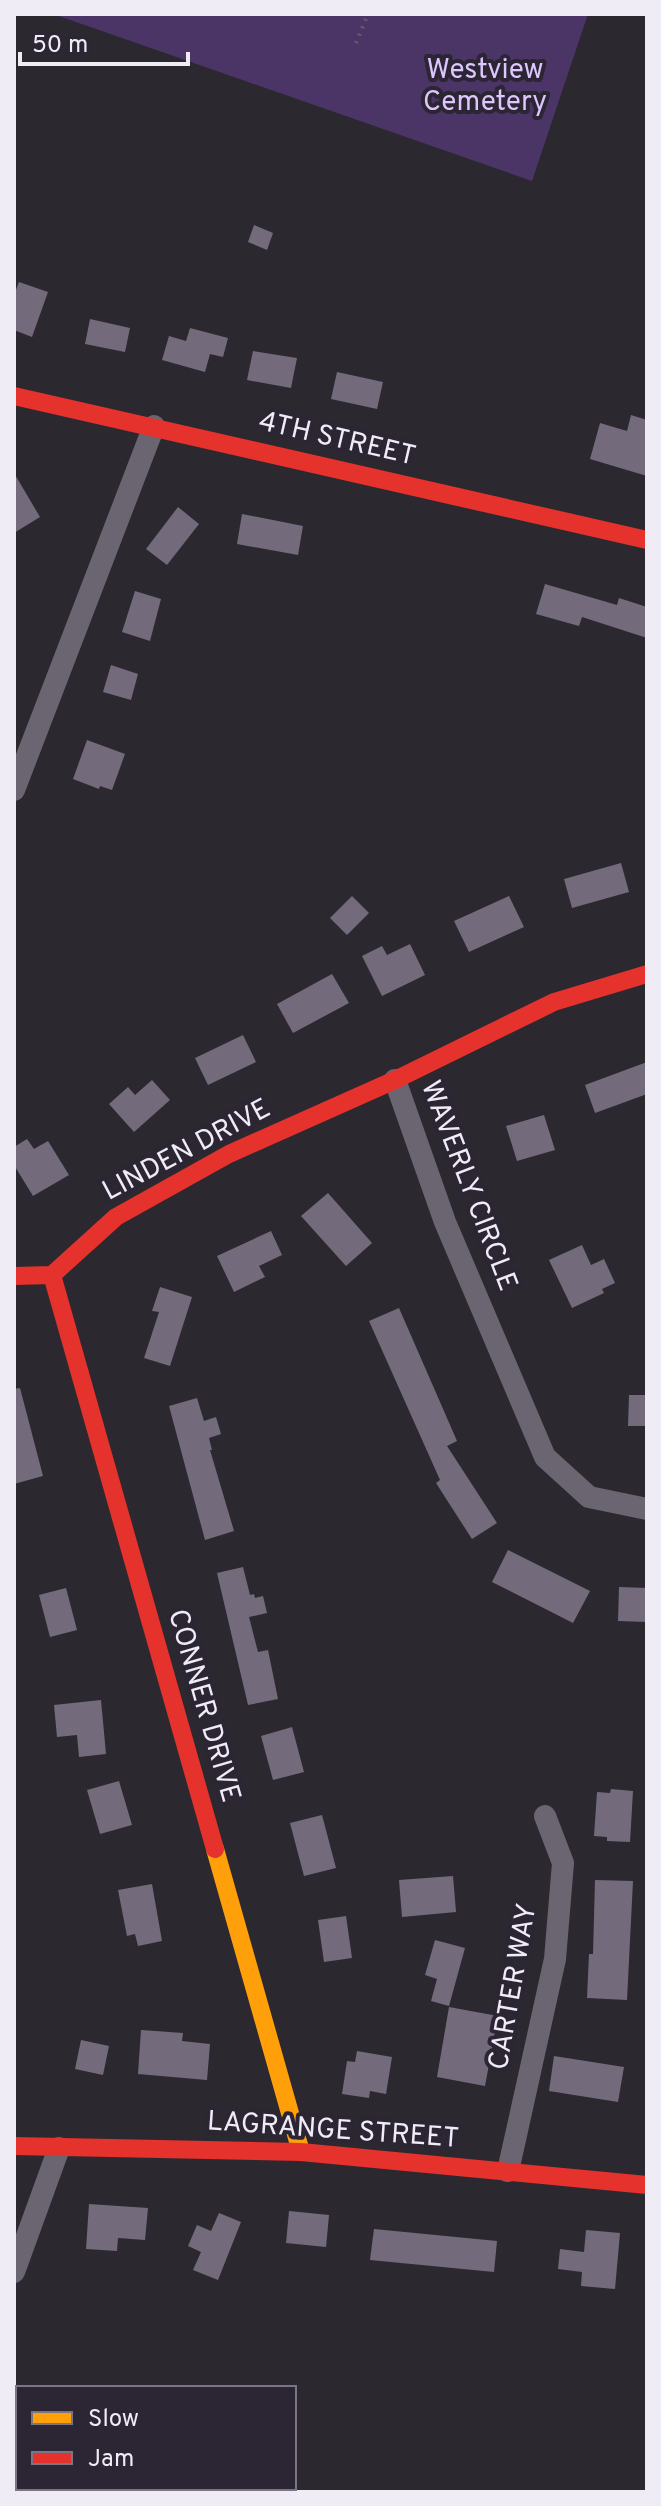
<svg xmlns="http://www.w3.org/2000/svg" width="661" height="2506" font-family="Overpass,sans-serif">
<rect width="100%" height="100%" fill="#2c2830"/>
<polygon fill="#4b3466" points="53,14 588,14 532,181"/>
<g fill="#736b7c">
<polygon points="254,225 273,233 267,250 248,242"/>
<polygon points="19,282 48,292 32,337 14,330 14,295"/>
<polygon points="90,319 130,328 125,352 85,344"/>
<polygon points="190,328 228,338 223,357 210,354 205,372 162,360 169,336 186,341"/>
<polygon points="253,351 297,358 291,388 247,380"/>
<polygon points="337,372 383,382 377,409 331,399"/>
<polygon points="631,415 647,420 647,476 590,459 600,423 627,431"/>
<polygon points="14,473 40,517 14,533"/>
<polygon points="178,507 199,524 167,565 146,549"/>
<polygon points="242,514 303,526 298,555 237,544"/>
<polygon points="545,584 617,605 619,598 647,607 647,638 582,617 579,626 536,614"/>
<polygon points="135,591 161,599 150,641 122,632"/>
<polygon points="111,665 138,674 131,700 103,692"/>
<polygon points="87,740 125,754 112,790 100,786 99,789 73,779"/>
<polygon points="621,863 629,892 572,908 564,879"/>
<polygon points="352,896 369,913 347,935 330,918"/>
<polygon points="509,896 524,927 469,952 454,921"/>
<polygon points="410,944 425,975 382,996 362,956 382,946 387,955"/>
<polygon points="332,974 349,1003 293,1033 277,1004"/>
<polygon points="243,1035 256,1062 208,1085 195,1058"/>
<polygon points="647,1062 647,1094 595,1113 585,1085"/>
<polygon points="152,1080 170,1100 134,1132 109,1104 128,1087 135,1095"/>
<polygon points="544,1115 555,1150 517,1161 506,1126"/>
<polygon points="27,1139 34,1149 48,1141 69,1175 33,1196 14,1165 14,1147"/>
<polygon points="328,1193 372,1243 346,1266 301,1216"/>
<polygon points="271,1231 282,1255 259,1266 265,1277 234,1292 217,1256"/>
<polygon points="582,1245 591,1265 604,1259 615,1283 602,1289 604,1293 572,1308 549,1260"/>
<polygon points="160,1287 192,1297 170,1366 144,1358 159,1312 152,1311"/>
<polygon points="399,1308 457,1441 447,1446 497,1523 472,1539 436,1483 440,1480 369,1321"/>
<polygon points="20,1388 43,1476 14,1484 14,1389"/>
<polygon points="629,1395 647,1395 647,1426 628,1426"/>
<polygon points="197,1398 204,1421 216,1417 221,1434 209,1438 212,1450 210,1450 234,1531 205,1540 169,1406"/>
<polygon points="508,1550 590,1591 573,1623 492,1582"/>
<polygon points="243,1567 250,1595 254,1594 255,1598 263,1596 267,1613 249,1617 258,1652 268,1650 278,1699 248,1705 217,1573"/>
<polygon points="619,1587 647,1588 647,1622 618,1621"/>
<polygon points="66,1588 77,1630 50,1637 39,1595"/>
<polygon points="101,1700 106,1754 79,1757 77,1735 57,1737 54,1705"/>
<polygon points="292,1727 304,1772 273,1780 261,1736"/>
<polygon points="119,1781 132,1825 100,1834 87,1790"/>
<polygon points="611,1789 633,1791 630,1842 607,1841 607,1837 594,1836 597,1792 610,1793"/>
<polygon points="322,1815 336,1868 304,1876 290,1823"/>
<polygon points="453,1876 456,1912 402,1917 399,1880"/>
<polygon points="595,1880 633,1881 627,2000 587,1998 589,1954 593,1954"/>
<polygon points="152,1884 162,1941 138,1946 135,1934 127,1936 118,1890"/>
<polygon points="346,1916 352,1958 324,1962 318,1920"/>
<polygon points="435,1940 465,1948 449,2006 431,2001 437,1979 425,1975"/>
<polygon points="449,2007 498,2016 485,2086 437,2077"/>
<polygon points="141,2030 183,2033 182,2041 210,2044 207,2080 138,2074"/>
<polygon points="81,2040 109,2046 103,2075 75,2069"/>
<polygon points="357,2051 392,2057 386,2094 370,2091 369,2098 342,2094 347,2061 355,2062"/>
<polygon points="554,2056 624,2067 618,2102 549,2091"/>
<polygon points="89,2204 148,2208 145,2240 118,2238 117,2251 86,2249"/>
<polygon points="289,2211 329,2215 326,2247 286,2243"/>
<polygon points="219,2213 241,2222 218,2280 193,2270 201,2252 188,2246 197,2225 211,2231"/>
<polygon points="374,2229 497,2241 494,2272 370,2260"/>
<polygon points="586,2230 620,2233 615,2289 581,2286 582,2272 558,2269 560,2249 584,2252"/>
</g>
<g fill="none" stroke-linecap="round" stroke-linejoin="round">
<polyline stroke="#635f67" stroke-width="4" stroke-dasharray="2 6" stroke-linecap="butt" points="356,43 368,14"/>
<g stroke="#6a6570" stroke-width="22">
<polyline points="14,790 154,426"/>
<polyline points="395,1080 445,1222 545,1457 589,1497 647,1509"/>
<polyline points="508,2171 555,1959 563,1863 545,1816"/>
<polyline points="14,2272 59,2148"/>
</g>
<polyline stroke="#ff9f0a" stroke-width="18" points="215,1849 301,2152"/>
<g stroke="#e5322d" stroke-width="18">
<polyline points="14,396 647,540"/>
<polyline points="52,1275 215,1849"/>
<polyline points="14,1276 52,1275 116,1217 229,1154 395,1080 554,1002 647,974"/>
<polyline points="14,2146 301,2152 647,2185"/>
</g>
</g>
<g text-anchor="middle" dominant-baseline="central" stroke-width="8" stroke-linejoin="round" paint-order="stroke">
<g font-size="28" fill="#ddc6fe" stroke="#2b2534">
<text x="485" y="71">Westview<tspan x="485" dy="32">Cemetery</tspan></text>
</g>
<g font-size="28" fill="#f0ecf6" stroke="#2b2534">
<text transform="translate(337 440) rotate(13)">4TH STREET</text>
<text transform="translate(187 1151) rotate(-28)">LINDEN DRIVE</text>
<text transform="translate(468 1186) rotate(69)">WAVERLY CIRCLE</text>
<text transform="translate(203 1706) rotate(74)">CONNER DRIVE</text>
<text transform="translate(514 1987) rotate(-80)">CARTER WAY</text>
<text transform="translate(333 2131) rotate(4)">LAGRANGE STREET</text>
</g>
</g>
<rect width="661" height="2506" fill="none" stroke="#f0ecf6" stroke-width="32"/>
<rect x="16" y="2386" width="280" height="104" fill="#2b2534" stroke="#7a7582" stroke-width="2"/>
<rect x="32" y="2412" width="40" height="12" fill="#ff9f0a" stroke="#7a7582" stroke-width="2"/>
<text x="88" y="2426" font-size="24" fill="#f0ecf6">Slow</text>
<rect x="32" y="2452" width="40" height="12" fill="#e5322d" stroke="#7a7582" stroke-width="2"/>
<text x="88" y="2466" font-size="24" fill="#f0ecf6">Jam</text>
<path d="M20 52v12h168v-12" fill="none" stroke="#f0ecf6" stroke-width="4"/>
<text x="32" y="52" font-size="24" fill="#f0ecf6" stroke="#2b2534" stroke-width="6" paint-order="stroke">50 m</text>
</svg>
